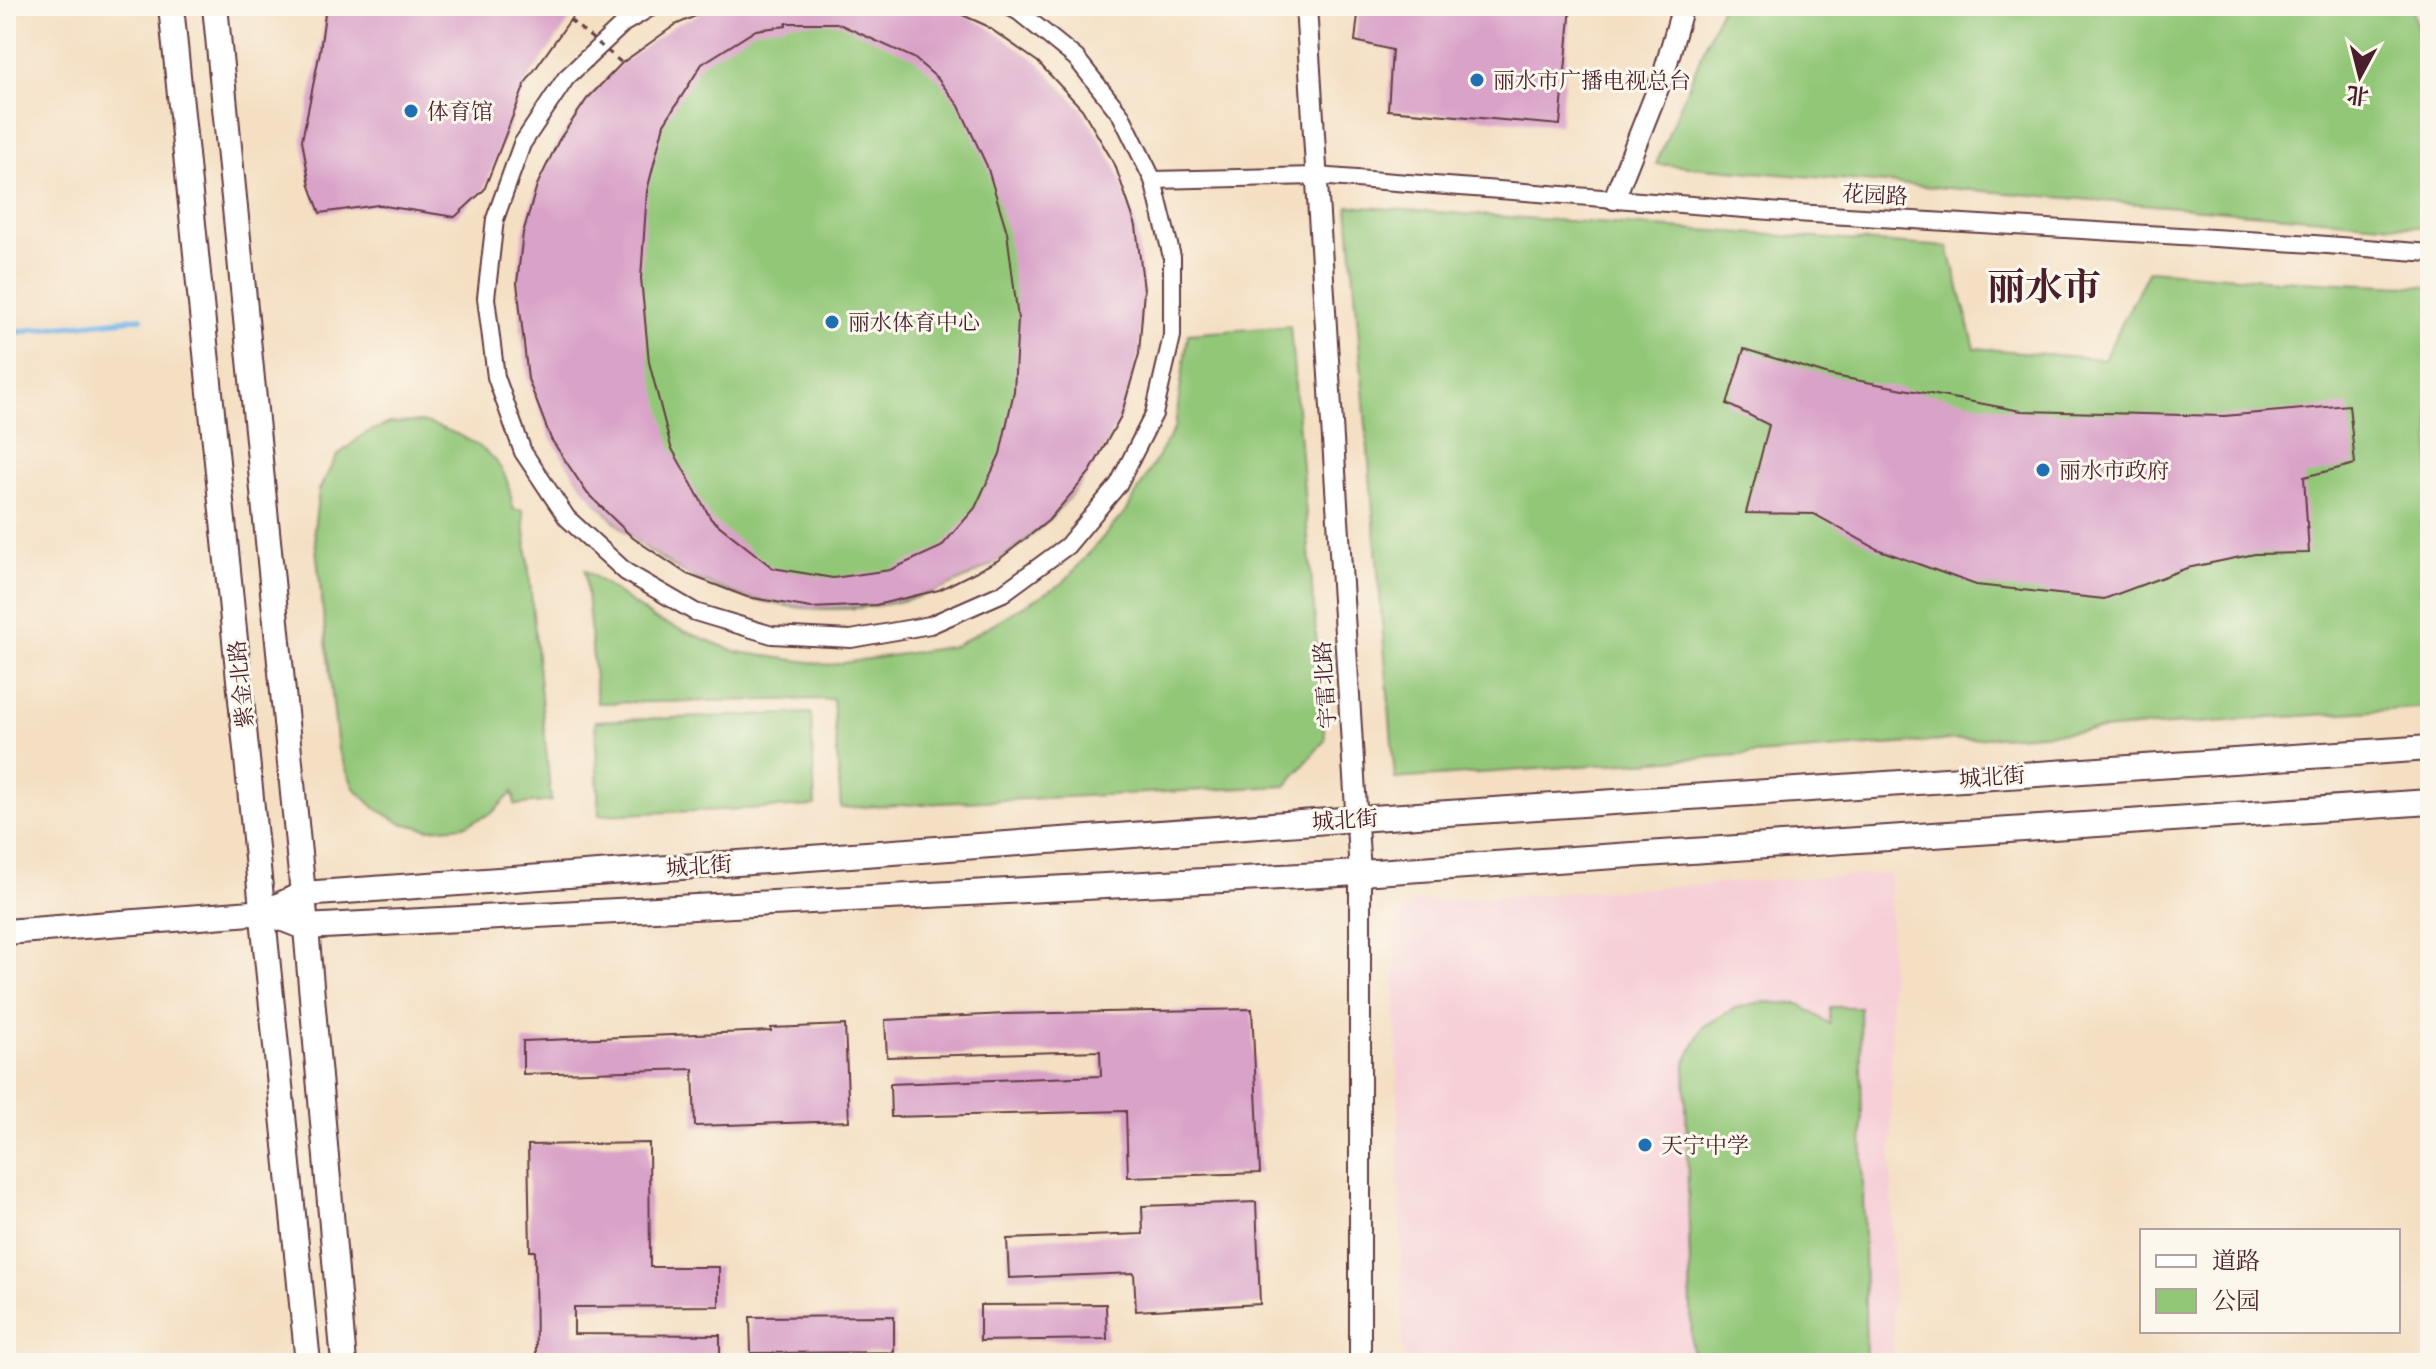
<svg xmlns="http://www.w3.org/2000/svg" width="2436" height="1369" font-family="'IM FELL Great Primer','Noto Serif SC',serif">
<rect width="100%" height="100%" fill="#fbf7ec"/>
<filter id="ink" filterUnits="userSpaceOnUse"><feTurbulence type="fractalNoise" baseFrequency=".0125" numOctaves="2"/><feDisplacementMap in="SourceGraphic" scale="16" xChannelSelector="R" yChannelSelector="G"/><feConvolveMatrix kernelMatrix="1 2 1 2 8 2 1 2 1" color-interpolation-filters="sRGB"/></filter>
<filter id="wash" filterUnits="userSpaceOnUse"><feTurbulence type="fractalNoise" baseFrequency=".006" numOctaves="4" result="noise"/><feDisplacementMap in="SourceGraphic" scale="32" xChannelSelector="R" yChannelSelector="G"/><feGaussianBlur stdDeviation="1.8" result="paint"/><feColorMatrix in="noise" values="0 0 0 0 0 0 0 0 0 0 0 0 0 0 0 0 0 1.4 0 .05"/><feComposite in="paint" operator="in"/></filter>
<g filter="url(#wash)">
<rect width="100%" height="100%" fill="#f4dfc3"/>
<polygon fill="#f6cfd7" points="1890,873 1893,1363 1403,1363 1394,928 1403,912 1415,902"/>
<g fill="#93c778" stroke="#6e7352" stroke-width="2">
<circle cx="831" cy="299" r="310"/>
<polygon points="1722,6 2412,6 2430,78 2430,228 1656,164"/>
<polygon points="1348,206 1948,247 1975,348 2104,359 2149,270 2277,280 2430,287 2430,707 1395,779"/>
<polygon points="1290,326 1325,740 1286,786 841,808 833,699 597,703 585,570 654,619 737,652 830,665 955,646 1064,582 1127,510 1175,427 1188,334"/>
<path d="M422,422c32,9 69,23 84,56 4,10 5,22 8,32h9l28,291 -36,4 -2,-13 -21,21 -28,13 -35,3 -28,-6 -26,-15 -21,-20 -16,-38 -24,-221 5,-39 18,-34 27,-22 26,-11z"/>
<polygon points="811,713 815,806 599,815 595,721"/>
<polygon points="1762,1002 1799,1004 1830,1024 1830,1007 1860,1007 1866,1363 1703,1363 1692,1350 1685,1065 1703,1027 1735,1008"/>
</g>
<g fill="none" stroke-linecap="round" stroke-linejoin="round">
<polyline stroke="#72b4e7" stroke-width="6" points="6,333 141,318"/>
</g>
<g id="blocks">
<g fill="#d9a2c8" fill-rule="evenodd">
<polygon points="326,6 580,6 526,82 484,190 455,217 378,205 320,213 310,186 302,140 320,51"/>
<path d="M718,6h224l43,19 53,37 44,47 33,56 21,61 8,64 -5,64 -18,62 -31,56 -42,49 -51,40 -58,29 -63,15 -65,3 -64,-11 -60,-23 -54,-36 -46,-45 -36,-54 -23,-60 -11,-96 6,-50 14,-48 22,-45 28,-41 35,-36 53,-38zM786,23h51l77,35 23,20 22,28 28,60 20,66 11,87 -4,72 -14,63 -25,54 -34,39 -51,23 -57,8 -60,-10 -62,-49 -40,-72 -22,-85 -8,-84 6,-87 17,-67 38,-60 54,-34 30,-4z"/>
<polygon points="1359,6 1571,6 1560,125 1388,110 1392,50 1355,41"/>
<polygon points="1744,349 1829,375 2021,411 2224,416 2349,405 2355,464 2304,477 2309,553 2255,554 2187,568 2104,599 1976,585 1877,549 1814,514 1746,513 1769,425 1727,404"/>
<polygon points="1252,1009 1260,1173 1128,1177 1126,1111 891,1117 890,1084 1101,1076 1100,1051 887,1057 885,1020 1005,1014"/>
<polygon points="845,1025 849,1121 695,1126 693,1069 523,1074 523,1041 771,1031 771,1028"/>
<polygon points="649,1143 650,1267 719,1267 719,1306 574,1307 574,1334 720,1335 720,1363 536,1363 535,1251 530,1251 528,1145"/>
<polygon points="1256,1202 1260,1304 1136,1311 1134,1273 1009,1278 1007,1239 1143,1234 1142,1206"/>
<polygon points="1106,1304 1107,1339 980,1341 980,1305"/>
<polygon points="894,1316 894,1352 751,1353 750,1317"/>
</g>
</g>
</g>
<g filter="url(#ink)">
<use href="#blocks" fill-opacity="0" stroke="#643c42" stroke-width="2"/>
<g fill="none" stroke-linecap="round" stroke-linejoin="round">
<g stroke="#643c42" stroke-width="20">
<g id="minor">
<polyline points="653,6 624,23 566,78 522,144 495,219 486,298 496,377 523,452 567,518 626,572 695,612 772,635 851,639 930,625 1003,593 1067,546 1118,485 1154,414 1172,336 1172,257 1153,180 1121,115 1076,58 1019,12 1008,6"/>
<polyline points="1153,180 1317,176 1796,213 2314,244 2430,253"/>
</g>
</g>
<g stroke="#643c42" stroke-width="24">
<g id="tertiary">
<polyline points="1306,6 1360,873 1360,1363"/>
<polyline points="1614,199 1664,73 1683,6"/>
</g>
</g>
<g stroke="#643c42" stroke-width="28">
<g id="secondary">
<polyline points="171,6 308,1363"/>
<polyline points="215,6 303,894 344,1363"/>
<polyline points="265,912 304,927 1360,873 2430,802"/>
<polyline points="6,932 265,912 303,894 1357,819 2430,748"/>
</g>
</g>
<use href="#minor" stroke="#fff" stroke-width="16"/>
<use href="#tertiary" stroke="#fff" stroke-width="20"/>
<use href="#secondary" stroke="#fff" stroke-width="24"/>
<polyline stroke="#643c42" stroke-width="3" stroke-dasharray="6 6" stroke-linecap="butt" points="570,20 622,63"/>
</g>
</g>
<g fill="#1f6fb2" stroke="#fbf7ec" stroke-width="3">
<circle cx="1477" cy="80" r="8"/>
<circle cx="411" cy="111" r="8"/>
<circle cx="832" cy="322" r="8"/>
<circle cx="2043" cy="470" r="8"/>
<circle cx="1645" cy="1145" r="8"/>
</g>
<g text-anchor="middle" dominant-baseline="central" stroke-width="6" stroke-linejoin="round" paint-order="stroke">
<g font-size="22" fill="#4a1f2b" stroke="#fbf7ec" text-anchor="start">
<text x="1493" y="80">丽水市广播电视总台</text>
<text x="427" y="111">体育馆</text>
<text x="848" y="322">丽水体育中心</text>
<text x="2059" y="470">丽水市政府</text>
<text x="1661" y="1145">天宁中学</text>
</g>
<g font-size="22" fill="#4a1f2b" stroke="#fbf7ec">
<text transform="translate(1875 195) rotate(3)">花园路</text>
<text transform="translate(241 684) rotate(-96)">紫金北路</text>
<text transform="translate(1325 685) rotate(-94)">宇雷北路</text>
<text transform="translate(1992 777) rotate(-4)">城北街</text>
<text transform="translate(1345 820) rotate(-4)">城北街</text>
<text transform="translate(699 866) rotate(-4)">城北街</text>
</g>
<g font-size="38" font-weight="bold" fill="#4a1f2b" stroke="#fbf7ec">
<text x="2044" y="287">丽水市</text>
</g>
</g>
<rect width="2436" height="1369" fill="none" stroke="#fbf7ec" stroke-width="32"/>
<rect x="2140" y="1229" width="260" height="104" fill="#fbf7ec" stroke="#b4a19f" stroke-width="2"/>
<rect x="2156" y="1255" width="40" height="12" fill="#ffffff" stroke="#b4a19f" stroke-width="2"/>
<text x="2212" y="1269" font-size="24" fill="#4a1f2b">道路</text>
<rect x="2156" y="1289" width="40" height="24" fill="#93c778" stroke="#b4a19f" stroke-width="2"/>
<text x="2212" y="1309" font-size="24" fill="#4a1f2b">公园</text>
<g transform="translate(2360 76) rotate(187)" stroke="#fbf7ec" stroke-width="6" paint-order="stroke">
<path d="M0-6L14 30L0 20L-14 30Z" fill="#4a1f2b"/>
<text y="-12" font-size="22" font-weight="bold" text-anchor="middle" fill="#4a1f2b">北</text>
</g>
</svg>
